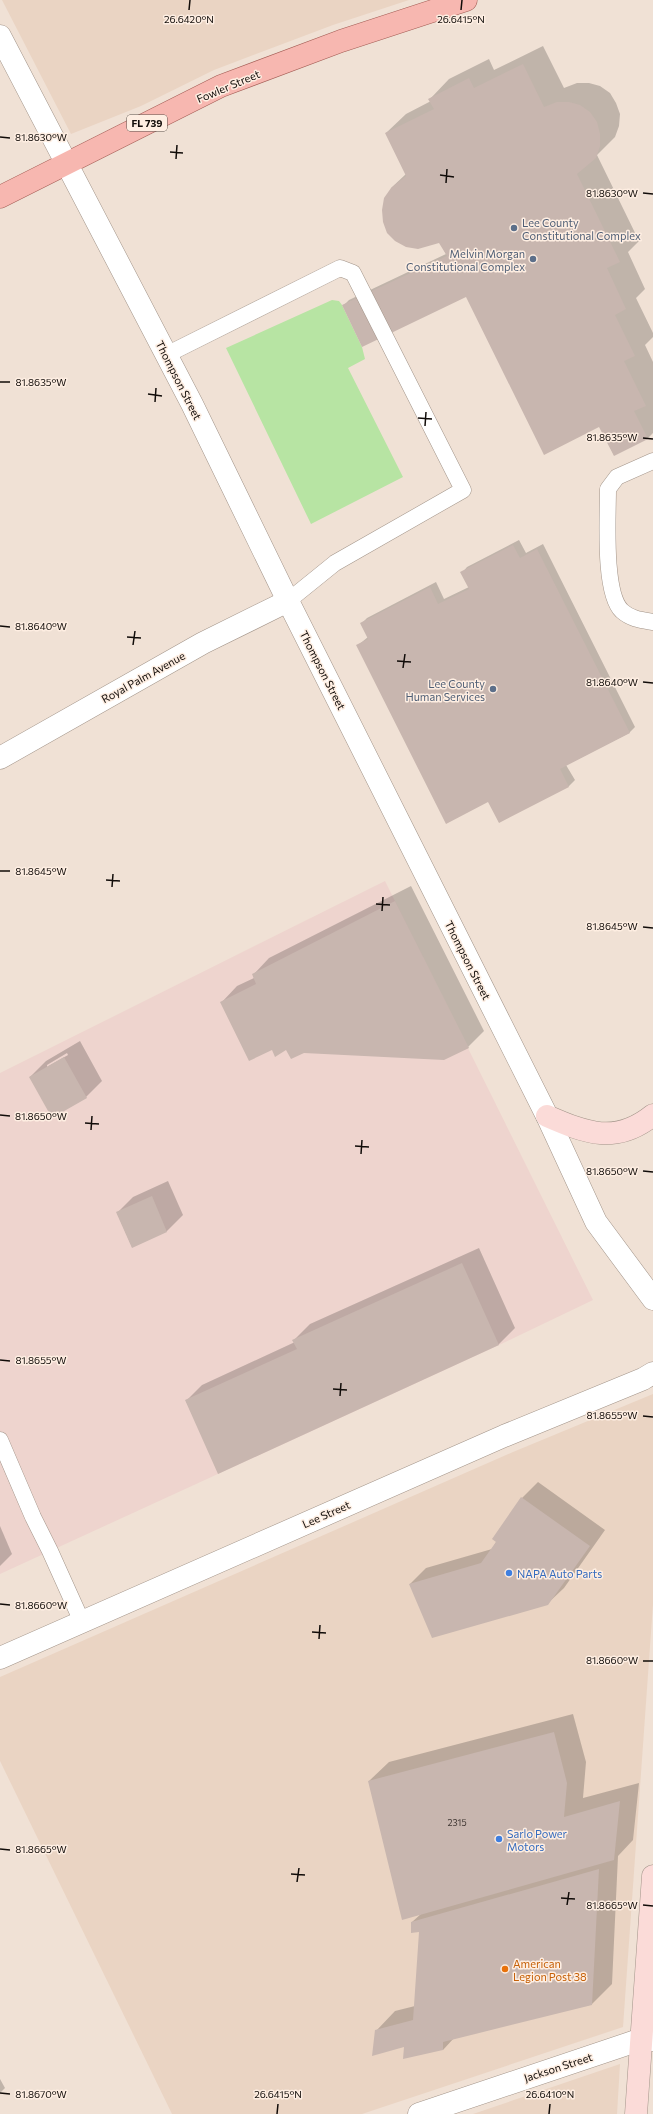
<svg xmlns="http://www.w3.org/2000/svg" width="653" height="2114" font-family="Commissioner,sans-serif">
<rect width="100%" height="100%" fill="#f0e1d5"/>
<g fill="#ead4c3">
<polygon points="2,0 409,0 333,25 214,70 141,106 71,134"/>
<polygon points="653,1394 653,1604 623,2027 362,2114 172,2114 0,1761 0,1677 513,1452"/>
<polygon points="620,2064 617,2114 473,2114"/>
</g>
<polygon fill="#eed4ce" points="385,881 593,1300 499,1345 0,1574 0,1073"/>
<polygon fill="#b7e4a3" points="332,300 339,301 342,305 362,347 365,359 348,368 403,477 311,524 226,348"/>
<g fill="#0003" fill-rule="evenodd">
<polygon points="543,46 564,88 577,83 589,83 600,86 610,93 616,103 620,114 619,126 615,137 597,155 639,241 628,252 645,289 636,298 653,333 653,337 645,345 653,362 653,433 648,438 614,455 600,426 466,296 343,306 349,300 446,254 440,242 391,188 406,174 386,133 406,114 431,101 430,99 449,79 489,59 494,70"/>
<polygon points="519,540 526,553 543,544 635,727 629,733 566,765 575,780 569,786 499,822 489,800 357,646 368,637 361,624 367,618 436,582 444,599 469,587 462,573 467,567"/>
<polygon points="411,886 484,1031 468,1047 272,1049 221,1003 237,986 254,978 253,975 269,958"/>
<path d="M80,1041l22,40 -16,16 -56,-20 16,-16zM67,1053l1,2 -21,12v-2z"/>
<polygon points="168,1181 183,1215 167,1231 132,1247 117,1213 133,1197"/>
<polygon points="479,1248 515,1328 499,1344 219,1472 186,1401 202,1385 295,1342 294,1340 310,1324"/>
<polygon points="538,1482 605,1530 564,1588 547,1604 410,1584 426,1568 492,1549 522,1498"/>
<polygon points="0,1526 12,1554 0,1566"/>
<polygon points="573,1714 586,1762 583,1798 639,1783 633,1840 618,1856 612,1984 592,2004 454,2038 443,2050 405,2046 376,2031 395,2011 415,2006 420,1931 412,1922 422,1913 369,1781 389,1762"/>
<polygon points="0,2079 5,2088 0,2093"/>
</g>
<g fill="#c8b6af">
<polygon points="523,64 544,107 557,102 569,102 580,105 590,112 597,122 600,134 600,146 596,158 577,174 620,262 607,268 626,309 615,315 635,356 624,361 646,406 634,411 648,439 614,456 599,427 544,455 466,297 362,347 342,305 447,256 439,243 418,249 406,247 395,241 387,233 383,222 382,210 384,198 391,188 406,176 385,133 434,109 428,99 469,78 474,88"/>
<polygon points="513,545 520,558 537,549 630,733 560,769 569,787 499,823 488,802 446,824 356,645 368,639 360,623 430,587 438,604 469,589 460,572"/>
<polygon points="395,901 469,1048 444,1060 304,1053 291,1059 286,1050 275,1057 272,1050 249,1061 220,1002 256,984 252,974"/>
<polygon points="64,1057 87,1098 52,1118 29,1077"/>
<polygon points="152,1196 167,1232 132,1248 116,1212"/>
<polygon points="462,1263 499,1345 218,1474 185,1400 297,1349 292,1340"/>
<polygon points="521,1497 590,1546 548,1605 432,1638 409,1584 481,1563 496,1542 492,1539"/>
<polygon points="554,1732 567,1783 564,1817 620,1801 614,1860 402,1920 368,1781"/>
<polygon points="599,1869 592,2005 443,2042 443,2050 403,2059 404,2047 372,2056 375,2030 413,2020 419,1932 411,1933 411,1922"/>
</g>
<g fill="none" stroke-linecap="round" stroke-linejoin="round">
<g stroke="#a29489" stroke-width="17">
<g id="lane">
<polyline points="166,355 340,268 353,273 463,490 335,563 288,601"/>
<path d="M653,461l-36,16 -9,12c0,27 -5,104 14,122 9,8 19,9 31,11"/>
<polyline points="0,1440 33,1517 50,1551 82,1622"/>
</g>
</g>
<g stroke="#a29489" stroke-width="23">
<g id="street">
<polyline points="0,36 192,404 288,601 547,1116 596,1222 653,1299"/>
<polyline points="0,758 203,643 288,601"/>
<polyline points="0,1658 504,1436 643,1379 653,1373"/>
<polyline points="419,2114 642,2039 653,2040"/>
</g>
</g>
<g stroke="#a29489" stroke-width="23">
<g id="secondary">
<path d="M547,1116c39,17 69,29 106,-1"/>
<polyline points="636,2114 653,1876"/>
</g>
</g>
<g stroke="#a35c54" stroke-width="23">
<polyline id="primary" points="0,197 221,86 341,41 466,0"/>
</g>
<use href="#lane" stroke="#fff" stroke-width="16"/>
<use href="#street" stroke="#fff" stroke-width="22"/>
<use href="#secondary" stroke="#fbdbd8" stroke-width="22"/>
<use href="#primary" stroke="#f7b7b0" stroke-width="22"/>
</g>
<path fill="none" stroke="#110c09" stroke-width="1.5" d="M189,10l1,-10M461,10l1,-10M0,137l10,1M170,152l13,1M176,159l1,-14M440,175l14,2M446,183l1,-14M643,193l10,1M0,382h10M148,394l14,2M155,402l1,-14M418,418l14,1M425,426l1,-14M643,438l10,1M0,626l10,1M127,637l14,1M133,645l2,-14M397,661l14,1M403,668l2,-14M643,682l10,1M0,871h10M106,880l14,1M112,887l1,-13M376,904l14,1M382,911l1,-14M643,927l10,1M0,1115l10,1M85,1123l14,1M91,1130l1,-14M355,1146l14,1M361,1154l1,-14M643,1171l10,1M0,1360l10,1M333,1389l14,1M340,1396l1,-13M643,1416l10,1M0,1604l10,1M312,1632l14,1M319,1639l1,-14M643,1661h10M0,1849l10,1M291,1874l14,1M297,1882l2,-14M561,1898l14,1M567,1905l2,-13M643,1905l10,1M0,2093l10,1M277,2114l1,-10M549,2114l1,-10"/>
<g fill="#5c6f8a" stroke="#feeee2" stroke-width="1.5">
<circle cx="514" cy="228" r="4"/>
<circle cx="533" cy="259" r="4"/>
<circle cx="493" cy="689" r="4"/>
</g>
<g fill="#3f7fe0" stroke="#feeee2" stroke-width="1.5">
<circle cx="509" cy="1573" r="4"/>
<circle cx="499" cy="1839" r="4"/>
</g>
<circle fill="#e8710a" stroke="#feeee2" stroke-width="1.5" cx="505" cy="1969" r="4"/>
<g text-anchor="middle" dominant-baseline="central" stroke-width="3" stroke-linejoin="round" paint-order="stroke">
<g font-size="9" fill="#3f3632">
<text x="457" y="1822">2315</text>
</g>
<rect fill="#feeee2" stroke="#58504a" stroke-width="1" x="127" y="115" width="40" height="16" rx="3"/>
<g font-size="10" font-weight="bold" fill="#110c09">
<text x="147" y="123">FL 739</text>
</g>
<g font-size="11" fill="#110c09" stroke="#feeee2">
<text transform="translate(228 86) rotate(-23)">Fowler Street</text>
<text transform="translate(179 380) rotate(63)">Thompson Street</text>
<text transform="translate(323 670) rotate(63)">Thompson Street</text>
<text transform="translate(143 677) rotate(-29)">Royal Palm Avenue</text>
<text transform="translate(468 960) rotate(63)">Thompson Street</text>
<text transform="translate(326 1514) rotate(-24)">Lee Street</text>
<text transform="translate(558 2067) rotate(-18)">Jackson Street</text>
</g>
<g font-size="11" fill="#4e5e75" stroke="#feeee2" text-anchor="end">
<text x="522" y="222" text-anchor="start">Lee County<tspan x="522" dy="13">Constitutional Complex</tspan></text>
<text x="525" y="253">Melvin Morgan<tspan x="525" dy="13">Constitutional Complex</tspan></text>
<text x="485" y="683">Lee County<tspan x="485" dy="13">Human Services</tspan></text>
</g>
<g font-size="11" fill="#366cbe" stroke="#feeee2" text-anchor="start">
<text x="517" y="1573">NAPA Auto Parts</text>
<text x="507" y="1833">Sarlo Power<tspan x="507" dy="13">Motors</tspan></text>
</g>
<g font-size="11" fill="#c56008" stroke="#feeee2" text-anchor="start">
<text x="513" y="1963">American<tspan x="513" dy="13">Legion Post 38</tspan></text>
</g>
</g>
<g font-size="10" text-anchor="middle" fill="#110c09" stroke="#feeee2" stroke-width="3" stroke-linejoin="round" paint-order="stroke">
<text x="189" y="23">26.6420°N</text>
<text x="461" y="23">26.6415°N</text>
<text x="41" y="141">81.8630°W</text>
<text x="612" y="197">81.8630°W</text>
<text x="41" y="386">81.8635°W</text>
<text x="612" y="441">81.8635°W</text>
<text x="41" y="630">81.8640°W</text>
<text x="612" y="686">81.8640°W</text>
<text x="41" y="875">81.8645°W</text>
<text x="612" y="930">81.8645°W</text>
<text x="41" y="1120">81.8650°W</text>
<text x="612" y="1175">81.8650°W</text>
<text x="41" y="1364">81.8655°W</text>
<text x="612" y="1419">81.8655°W</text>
<text x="41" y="1609">81.8660°W</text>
<text x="612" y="1664">81.8660°W</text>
<text x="41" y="1853">81.8665°W</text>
<text x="612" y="1909">81.8665°W</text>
<text x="278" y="2098">26.6415°N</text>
<text x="550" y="2098">26.6410°N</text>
<text x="41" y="2098">81.8670°W</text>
</g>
</svg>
